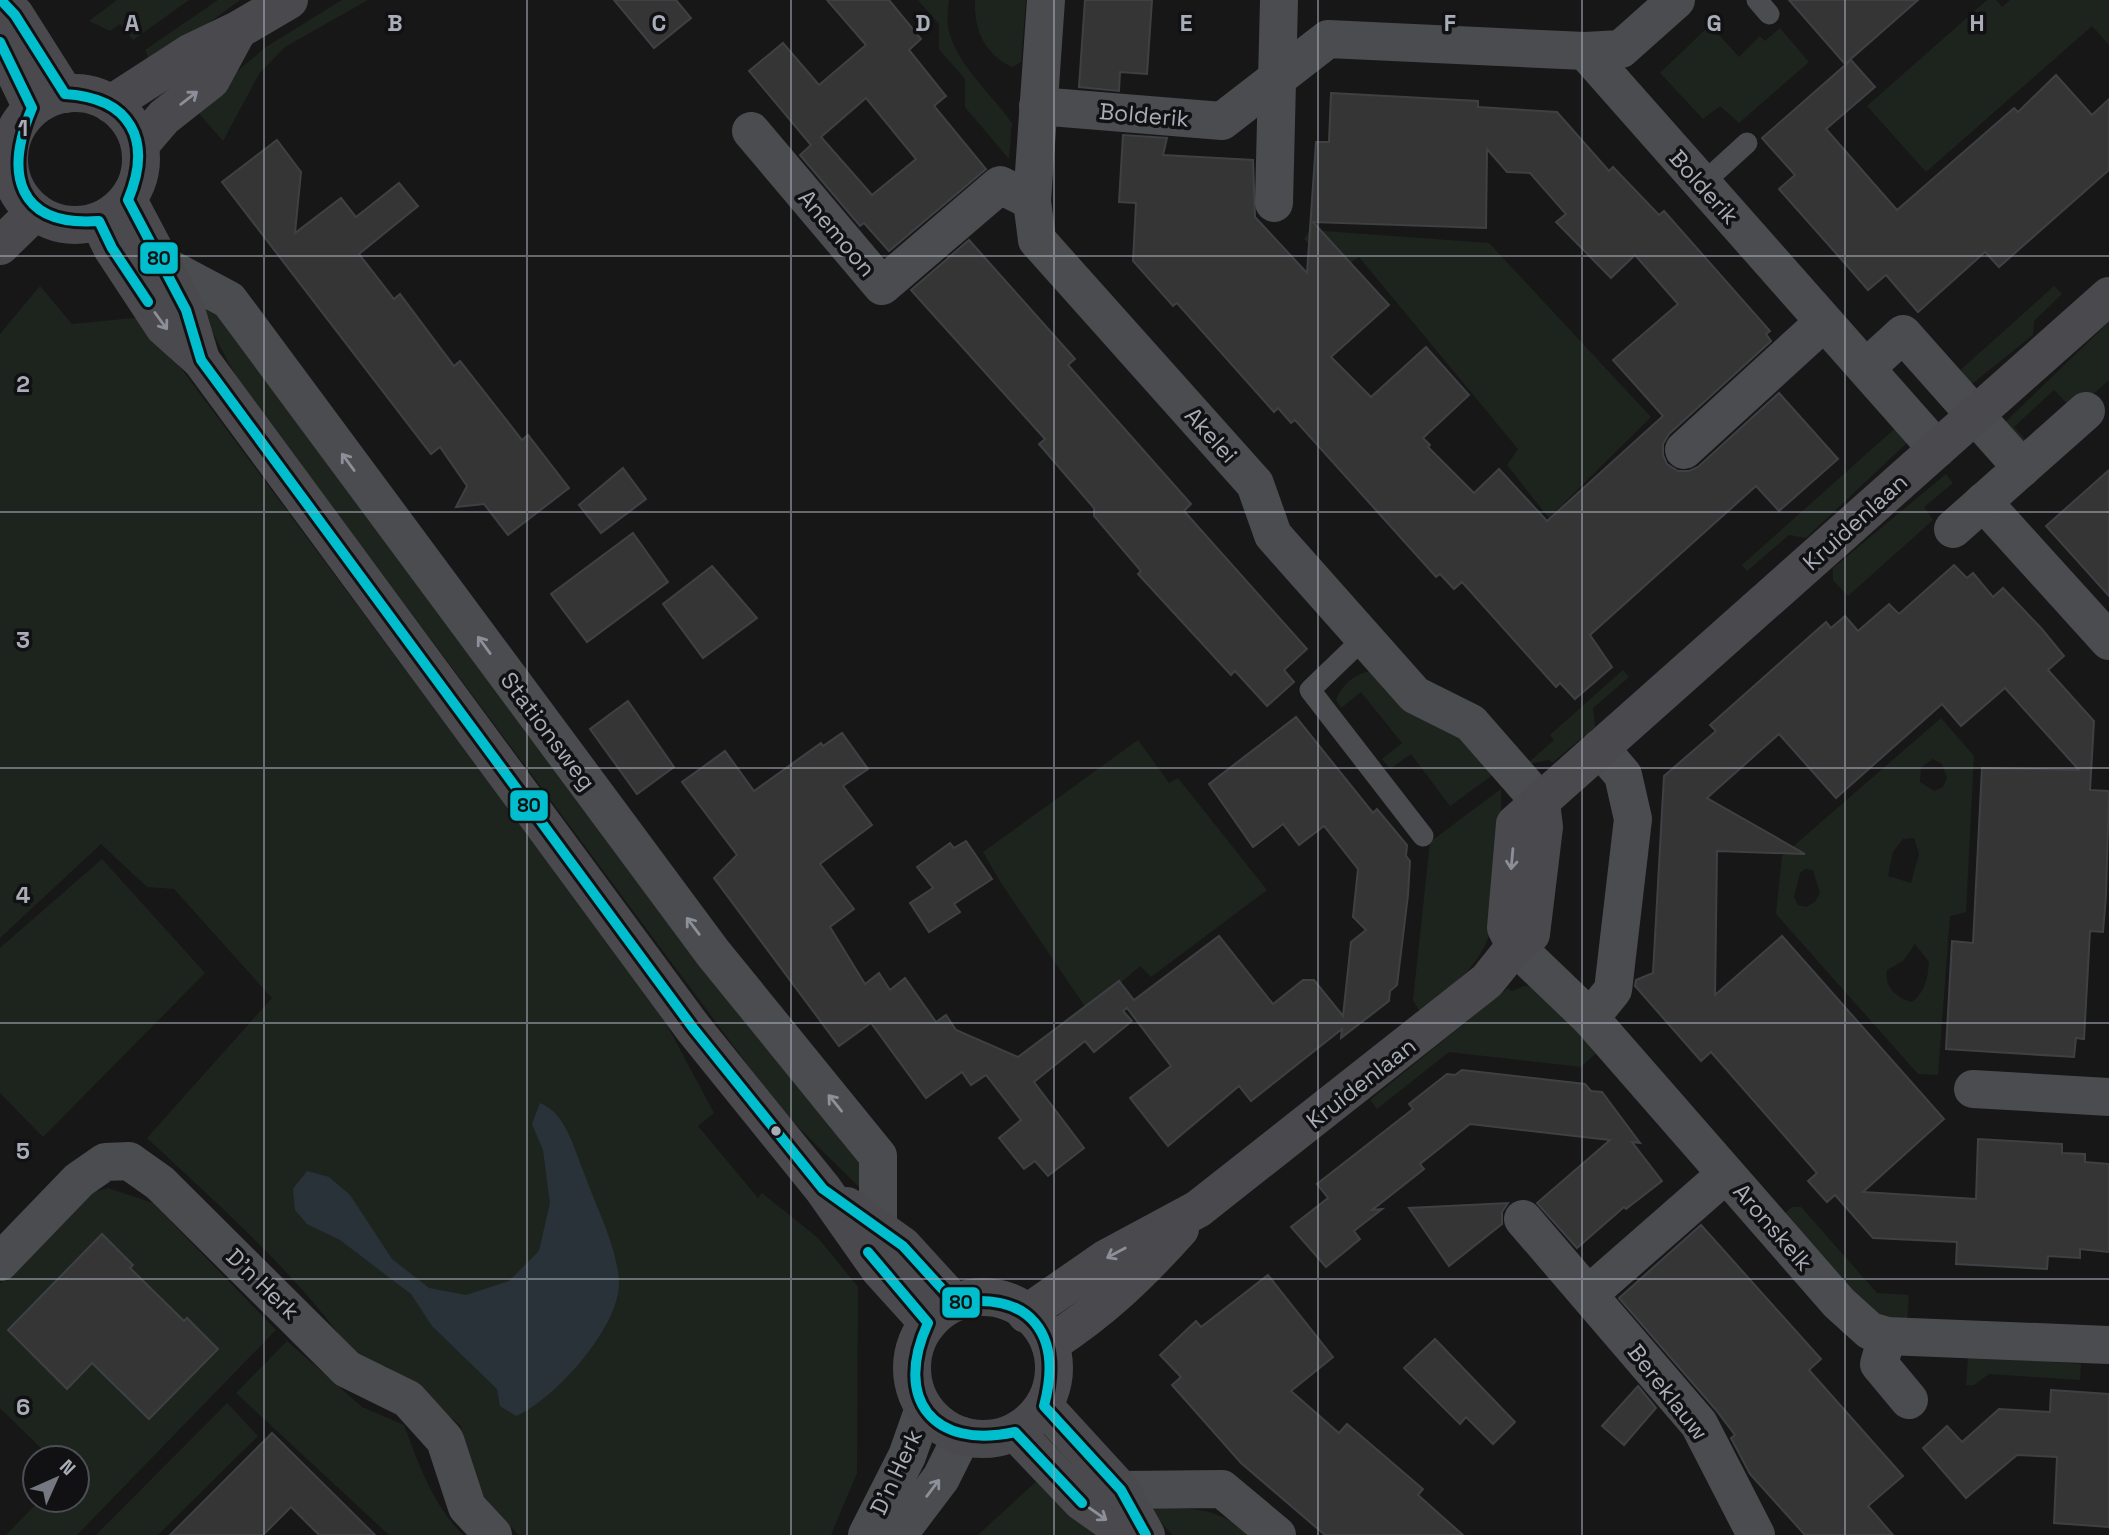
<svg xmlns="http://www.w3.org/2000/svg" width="2109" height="1535" font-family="'Space Grotesk',sans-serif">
<rect width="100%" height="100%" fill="#171717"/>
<g fill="#1d241e" fill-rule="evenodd">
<polygon points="117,0 189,0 133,40 120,24 110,31 89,21"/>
<polygon points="218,0 240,0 152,65 145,50"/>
<polygon points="342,0 368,0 285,47 259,74 223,141 194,108 266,47"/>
<path d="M918,0h31c-1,9 -2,19 -1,27 7,37 43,66 64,96l-3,36 -44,-52v-28l-26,-30v-25z"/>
<path d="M975,0h51l-5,62 -9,5c-28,-13 -38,-37 -37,-67z"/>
<polygon points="1987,0 1996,0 2002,7 2010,0 2109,0 2109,45 2092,26 1926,172 1867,106"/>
<polygon points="1710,25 1739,57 1760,36 1765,41 1780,28 1809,62 1739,123 1720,106 1703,119 1660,73"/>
<polygon points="1310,230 1489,243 1651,417 1549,518 1507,465 1518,449 1359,257 1338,272 1304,239"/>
<path d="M40,286l32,38 71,-7 518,697 53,99 -16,13 60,72 4,-5 56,45 40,49 -1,186 -26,62h-312l-40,-40 -18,-69 -75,-60 -27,-4c-58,-85 -137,-154 -212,-224l125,-140 -98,-109 -27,-2 -46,-43 -101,94v-604z"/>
<polygon points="2054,286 2062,294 2034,321 2033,335 1973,383 1957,382 1955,375"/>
<polygon points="200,303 219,313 861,1165 860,1188 782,1111 238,380 200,309"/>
<polygon points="2109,322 2109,380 2074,411 2054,390 2014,427 2033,448 1998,429"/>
<polygon points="1901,423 1913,437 1806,538 1789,535 1747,571 1742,565"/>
<polygon points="1946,474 1953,483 1924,507 1933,520 1848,596 1833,580 1833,568"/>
<polygon points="1623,670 1629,677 1593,708 1595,727 1552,763 1549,760 1527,764 1554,740 1550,735"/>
<path d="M1370,671l82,58 42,45 -44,32 -39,-52 -21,15 -8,-10 20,-16 -41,-51 -20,16 -5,-8c6,-15 18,-26 34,-29z"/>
<path d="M1941,718l33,38 -8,156 -16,4 -12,159 -20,-1 -142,-160 6,-58zM1933,759l9,5 5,14 -4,9 -9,4 -14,-9 1,-15zM1914,838l5,16 -8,29 -23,-7 5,-24 10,-13zM1805,869l8,1 7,23 -5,9 -9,5 -8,-2 -4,-8 6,-24zM1915,944l14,18c-1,16 -4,30 -17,40 -16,-4 -28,-15 -25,-32l16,-9z"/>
<polygon points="1138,740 1169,783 1178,778 1267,890 1151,977 1140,966 1088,1011 1001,883 983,852"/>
<path d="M1501,789v22l5,4 -17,121c-13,35 -41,53 -70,74l-6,-10 17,-158z"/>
<polygon points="102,859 205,973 43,1137 0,1093 0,948"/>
<polygon points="1524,986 1534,987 1597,1052 1581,1067 1449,1052 1377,1109 1370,1100 1508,988 1512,991"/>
<polygon points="108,1188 153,1203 276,1330 77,1535 6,1535 40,1500 77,1500 77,1458 51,1458 0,1408 0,1284 89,1193"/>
<polygon points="1792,1207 1801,1207 1877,1293 1909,1295 1907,1322 1877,1317 1780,1218"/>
<path d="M287,1341l75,66 42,18c15,40 29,80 59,110h-74l-153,-142z"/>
<polygon points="1973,1357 2081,1364 2080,1380 1989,1374 1974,1385 1966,1385 1968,1358"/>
<polygon points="227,1403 258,1436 158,1535 96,1535"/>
<polygon points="1040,1478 1101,1535 978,1535"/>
<path d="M1165,1508c40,1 53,2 86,27h-78l-24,-25z"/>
</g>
<path fill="#2a3239" d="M540,1103c26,10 34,46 44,70 12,34 32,71 35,107 3,45 -65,120 -103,136l-16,-10 -3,-17 -65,-63 -21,-32 -71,-54 -33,-16 -12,-14 -2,-21 14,-18 22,6 21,18 42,64 37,29 37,7 43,-14 30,-30 11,-48 -7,-53 -11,-26z"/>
<g fill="#353536" stroke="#3f4043" stroke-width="2" fill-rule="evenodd">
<polygon points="614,0 676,0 691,18 654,48"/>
<path d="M827,0h62l32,39 -12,11 37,46 -12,10 52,63 -97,82 -25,-28 -4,3 -60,-71 11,-10 -62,-74 34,-28 36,42 47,-40zM866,98l50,61 -44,36 -51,-58z"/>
<polygon points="1085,0 1152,0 1147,74 1120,72 1119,91 1079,87"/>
<polygon points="1789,0 1918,0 1845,64"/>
<polygon points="1851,60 1875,87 1826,129 1897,210 2014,108 2018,112 2056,75 2092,115 2109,99 2109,170 1999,267 1985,252 1918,312 1886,275 1868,290 1849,268 1779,189 1795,175 1762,138"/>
<path d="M1331,93l147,8v6l79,5 52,59 4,-4 46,48 5,-4 106,120 -4,3 5,7 -102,93 -6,10v11l4,9 11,7h11l9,-4 81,-74 59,66 -59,52 -23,-25 -166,149 22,32 -37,32 -15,-16 -4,4 -94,-105 -8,7 -14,-15 -4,3 -141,-157 -4,3 -13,-15 -4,4 -97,-109 -4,3 -40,-45 3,-58 -17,-1 4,-67 44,3 -4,17 90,5 2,57 52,56 9,-131h13zM1487,149l20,23 23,1 36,41 -10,8 55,56 24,-23 43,49 -65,56 50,56 -116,105 -48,-52 -25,24 -46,-46 2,-2 -7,-7 46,-43 -43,-48 -55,50 -40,-40 58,-52 -76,-83 173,6z"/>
<polygon points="277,140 301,172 295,233 341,198 356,217 399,183 418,206 359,254 394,299 400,294 454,366 460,361 522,440 528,435 569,488 508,535 484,504 456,507 467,486 440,447 431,454 222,182"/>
<polygon points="969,240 1075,359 1068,365 1191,504 1184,511 1307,649 1284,670 1294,682 1267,706 1235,671 1231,675 1138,574 1141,571 1094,516 1094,508 1039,444 1045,439 911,290"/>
<polygon points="623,468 646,499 601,533 579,505"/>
<polygon points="2109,470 2109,596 2046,526"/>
<polygon points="633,533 668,582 587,642 551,594"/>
<polygon points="1954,565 1967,578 1973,573 1993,597 2003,588 2041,628 2064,656 2048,670 2094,721 2090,790 2109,791 2106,896 2103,932 2090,931 2084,1039 2076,1038 2074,1057 1946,1049 1952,941 1973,943 1982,768 2079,770 2005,688 1961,726 1942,704 1836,798 1779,734 1707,798 1805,854 1717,851 1715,995 1782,936 1944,1119 1863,1192 1976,1199 1978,1139 2062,1144 2062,1153 2085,1154 2085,1162 2109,1164 2109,1252 2080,1249 2080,1258 2048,1256 2047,1269 1956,1264 1957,1242 1873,1238 1835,1195 1827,1202 1808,1181 1817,1173 1711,1052 1701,1061 1635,986 1636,980 1653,973 1664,776 1716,731 1710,725 1826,622 1831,628 1845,616 1858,631 1889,604 1899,614"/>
<polygon points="712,566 757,618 703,658 663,604"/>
<polygon points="628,701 674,767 637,794 590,729"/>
<polygon points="1296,717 1373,813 1377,809 1407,845 1406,856 1410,861 1408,895 1397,985 1390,991 1389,1001 1341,1038 1342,1029 1251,1101 1239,1086 1168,1146 1130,1098 1171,1066 1127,1008 1123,1011 1132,1021 1094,1052 1085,1041 1034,1082 1084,1148 1048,1176 1035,1161 1024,1169 999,1138 1021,1120 986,1075 971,1085 962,1072 926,1098 871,1023 839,1046 714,878 737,855 682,782 725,751 754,791 821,743 823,746 842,733 868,769 843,786 872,825 820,864 854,909 830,927 865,984 879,973 890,990 905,978 936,1022 946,1015 956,1030 1018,1057 1119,981 1134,1000 1219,936 1273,1004 1303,980 1314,980 1343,1016 1351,942 1366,930 1353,917 1358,869 1324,826 1299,845 1283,824 1253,847 1209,784"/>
<polygon points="966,841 992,879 954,904 960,912 929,932 910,903 933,888 917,867 950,843 954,848"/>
<polygon points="1462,1070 1585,1084 1591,1091 1602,1092 1640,1143 1632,1142 1662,1181 1626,1209 1624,1207 1577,1248 1537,1203 1610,1140 1470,1124 1420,1164 1424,1169 1372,1210 1382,1209 1354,1231 1360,1239 1326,1267 1291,1227 1328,1198 1317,1184 1413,1109 1409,1104 1447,1074 1455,1075"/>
<polygon points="1508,1203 1502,1212 1502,1224 1449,1266 1409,1208"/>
<polygon points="1701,1225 1821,1359 1809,1370 1903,1476 1868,1506 1893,1535 1805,1535 1750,1474 1731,1438 1735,1435 1716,1410 1619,1298"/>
<polygon points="102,1234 133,1265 130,1268 184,1321 187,1318 218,1349 149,1419 92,1363 67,1389 8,1330"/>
<polygon points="1268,1275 1333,1357 1291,1391 1339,1433 1347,1424 1423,1489 1418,1495 1463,1535 1325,1535 1241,1463 1172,1385 1181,1377 1160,1355 1196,1321 1201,1327"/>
<polygon points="1435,1339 1515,1422 1493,1444 1466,1417 1460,1424 1404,1368"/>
<polygon points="1638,1386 1656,1408 1624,1445 1602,1426"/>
<polygon points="2051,1390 2109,1394 2109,1527 2054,1523 2057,1457 2017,1455 1966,1498 1923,1448 1947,1426 1962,1442 1999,1409 2050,1412"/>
<polygon points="272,1433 375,1535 319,1535 291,1507 263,1535 170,1535"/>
</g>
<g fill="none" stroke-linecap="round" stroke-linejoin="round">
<g stroke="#4b4c50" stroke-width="21">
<polyline points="1757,0 1769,14"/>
<polyline points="1702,184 1747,143"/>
<polyline points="1364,638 1310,690 1423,836"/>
</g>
<g stroke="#4b4c50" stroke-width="38">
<polyline points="1046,0 1032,201 1037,240 1255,484 1273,535 1415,695 1471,723 1541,803"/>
<polyline points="1585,51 1937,449"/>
<polyline points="1038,106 1222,121 1328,39 1585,51 1621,49 1676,0"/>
<polyline points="751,131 882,286 1000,185 1032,201"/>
<polyline points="1274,203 1279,0"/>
<polyline points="163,265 229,300 713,953 878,1156 878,1229"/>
<polyline points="1866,368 1903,334 2022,468"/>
<polyline points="1684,450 1824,322"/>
<polyline points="1983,502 2109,641"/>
<polyline points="1953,529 2086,411"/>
<polyline points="1515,946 1590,1018 1839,1303 1870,1331 1887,1336 2109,1345"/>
<polyline points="1590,1018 1613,990 1633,819 1623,775 1600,748"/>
<polyline points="1973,1089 2109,1097"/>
<polyline points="1523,1219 1699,1424 1756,1535"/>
<polyline points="0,1262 79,1180 105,1162 129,1161 160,1183 347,1369 408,1399 445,1440 467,1507 493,1535"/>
<polyline points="1589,1294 1726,1174"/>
<polyline points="1887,1336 1879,1364 1909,1400"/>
<polyline points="1121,1490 1222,1489 1277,1535"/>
<polyline points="867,1535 907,1456 924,1408"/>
<polyline points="898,1535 941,1478 962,1436"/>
</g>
<g stroke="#4a4a4e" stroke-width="38">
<polyline points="1,0 15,15 65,94"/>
<polyline points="0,42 32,108"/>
<circle cx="75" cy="159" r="66"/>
<polyline points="111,104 190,53 238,30 289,0"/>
<polyline points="140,145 164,117 211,80 238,30"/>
<polyline points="128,200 186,310 201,360"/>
<polyline points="99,221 112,248 164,327 201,360 693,1028 823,1189 880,1270 928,1323"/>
<polyline points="0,246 35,212"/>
<polyline points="1515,946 1506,928 1515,824 2109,296"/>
<polyline points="847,1206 903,1246 955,1303"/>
<circle cx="983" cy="1368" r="71"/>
<polyline points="1026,1314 1105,1259 1198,1209 1487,981 1515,946 1531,934 1544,827 1541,803"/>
<path d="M1050,1344c52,-34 89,-69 130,-115"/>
<polyline points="1044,1406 1121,1490 1146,1535"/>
<polyline points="1015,1432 1082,1502 1129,1535"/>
</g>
<g stroke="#111113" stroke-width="16">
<g id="bus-1">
<path d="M1,0l14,15 50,79c66,4 88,46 63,106l58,110 15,50 492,668 130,161 80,57 52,57c76,-12 108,31 89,103l77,84 25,45"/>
<path d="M0,42l32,66c-28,66 -15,119 67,113l13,27 36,54"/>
<path d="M868,1252l60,71c-35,76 5,127 87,109l67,71"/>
</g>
</g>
<use href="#bus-1" stroke="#00becd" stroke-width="10"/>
</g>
<defs><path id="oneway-shaft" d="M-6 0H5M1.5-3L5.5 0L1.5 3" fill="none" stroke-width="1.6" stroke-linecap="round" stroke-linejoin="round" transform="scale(1.75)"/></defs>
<g stroke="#8c8f98">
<use href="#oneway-shaft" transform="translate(189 98) rotate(-38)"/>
<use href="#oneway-shaft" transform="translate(161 321) rotate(54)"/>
<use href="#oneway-shaft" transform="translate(1512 859) rotate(95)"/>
<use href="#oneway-shaft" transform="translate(1116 1253) rotate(152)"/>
<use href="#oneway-shaft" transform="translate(1098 1514) rotate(35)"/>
</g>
<g stroke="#8c9099">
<use href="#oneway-shaft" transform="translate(348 462) rotate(-126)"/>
<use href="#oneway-shaft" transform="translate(484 645) rotate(-126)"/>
<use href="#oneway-shaft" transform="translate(693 926) rotate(-127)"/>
<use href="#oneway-shaft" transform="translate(835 1103) rotate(-129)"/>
<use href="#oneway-shaft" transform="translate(933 1488) rotate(-53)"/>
</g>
<path fill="none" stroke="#a8adb8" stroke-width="2" stroke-opacity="0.55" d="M264,0v1535M527,0v1535M791,0v1535M1054,0v1535M1318,0v1535M1582,0v1535M1845,0v1535M0,256h2109M0,512h2109M0,768h2109M0,1023h2109M0,1279h2109"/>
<circle fill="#a8adb8" stroke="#111113" stroke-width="2.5" cx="776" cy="1131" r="6"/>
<g text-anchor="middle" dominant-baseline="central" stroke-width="7" stroke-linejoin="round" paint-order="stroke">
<g font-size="23" fill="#a8adb8" stroke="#111113">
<text transform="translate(1144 115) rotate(5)">Bolderik</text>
<text transform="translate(1704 187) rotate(48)">Bolderik</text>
<text transform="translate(837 233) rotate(50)">Anemoon</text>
<text transform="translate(1211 435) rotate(48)">Akelei</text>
<text transform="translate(1855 522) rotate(-42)">Kruidenlaan</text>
<text transform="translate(548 731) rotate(53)">Stationsweg</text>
<text transform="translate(1361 1083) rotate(-38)">Kruidenlaan</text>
<text transform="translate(1773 1227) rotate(49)">Aronskelk</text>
<text transform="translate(263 1284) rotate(44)">D'n Herk</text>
<text transform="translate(1668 1392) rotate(52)">Bereklauw</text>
<text transform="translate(896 1472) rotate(-65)">D'n Herk</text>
</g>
</g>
<g font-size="23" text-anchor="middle" font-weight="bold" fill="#a8adb8" stroke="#111113" stroke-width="7" stroke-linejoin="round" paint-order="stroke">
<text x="132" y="31">A</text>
<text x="395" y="31">B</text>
<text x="659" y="31">C</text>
<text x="923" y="31">D</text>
<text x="1186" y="31">E</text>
<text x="1450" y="31">F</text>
<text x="1714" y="31">G</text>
<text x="1977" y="31">H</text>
<text x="23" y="136">1</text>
<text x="23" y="392">2</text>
<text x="23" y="648">3</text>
<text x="23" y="903">4</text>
<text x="23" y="1159">5</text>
<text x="23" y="1415">6</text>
</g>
<g stroke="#111113" stroke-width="2.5">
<rect x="139" y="241" width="40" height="34" rx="7" fill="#00becd"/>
<rect x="509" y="789" width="40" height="33" rx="7" fill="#00becd"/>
<rect x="941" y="1286" width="40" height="33" rx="7" fill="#00becd"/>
</g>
<g font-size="19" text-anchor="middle" font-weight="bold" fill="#111">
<text x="159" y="265">80</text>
<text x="529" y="812">80</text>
<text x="961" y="1309">80</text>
</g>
<g transform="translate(56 1479) rotate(45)"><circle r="33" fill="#111113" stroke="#4d4f55" stroke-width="2"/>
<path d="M0-5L12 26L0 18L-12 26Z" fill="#757880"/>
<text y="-10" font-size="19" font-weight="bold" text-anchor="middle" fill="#a8adb8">N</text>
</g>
</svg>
